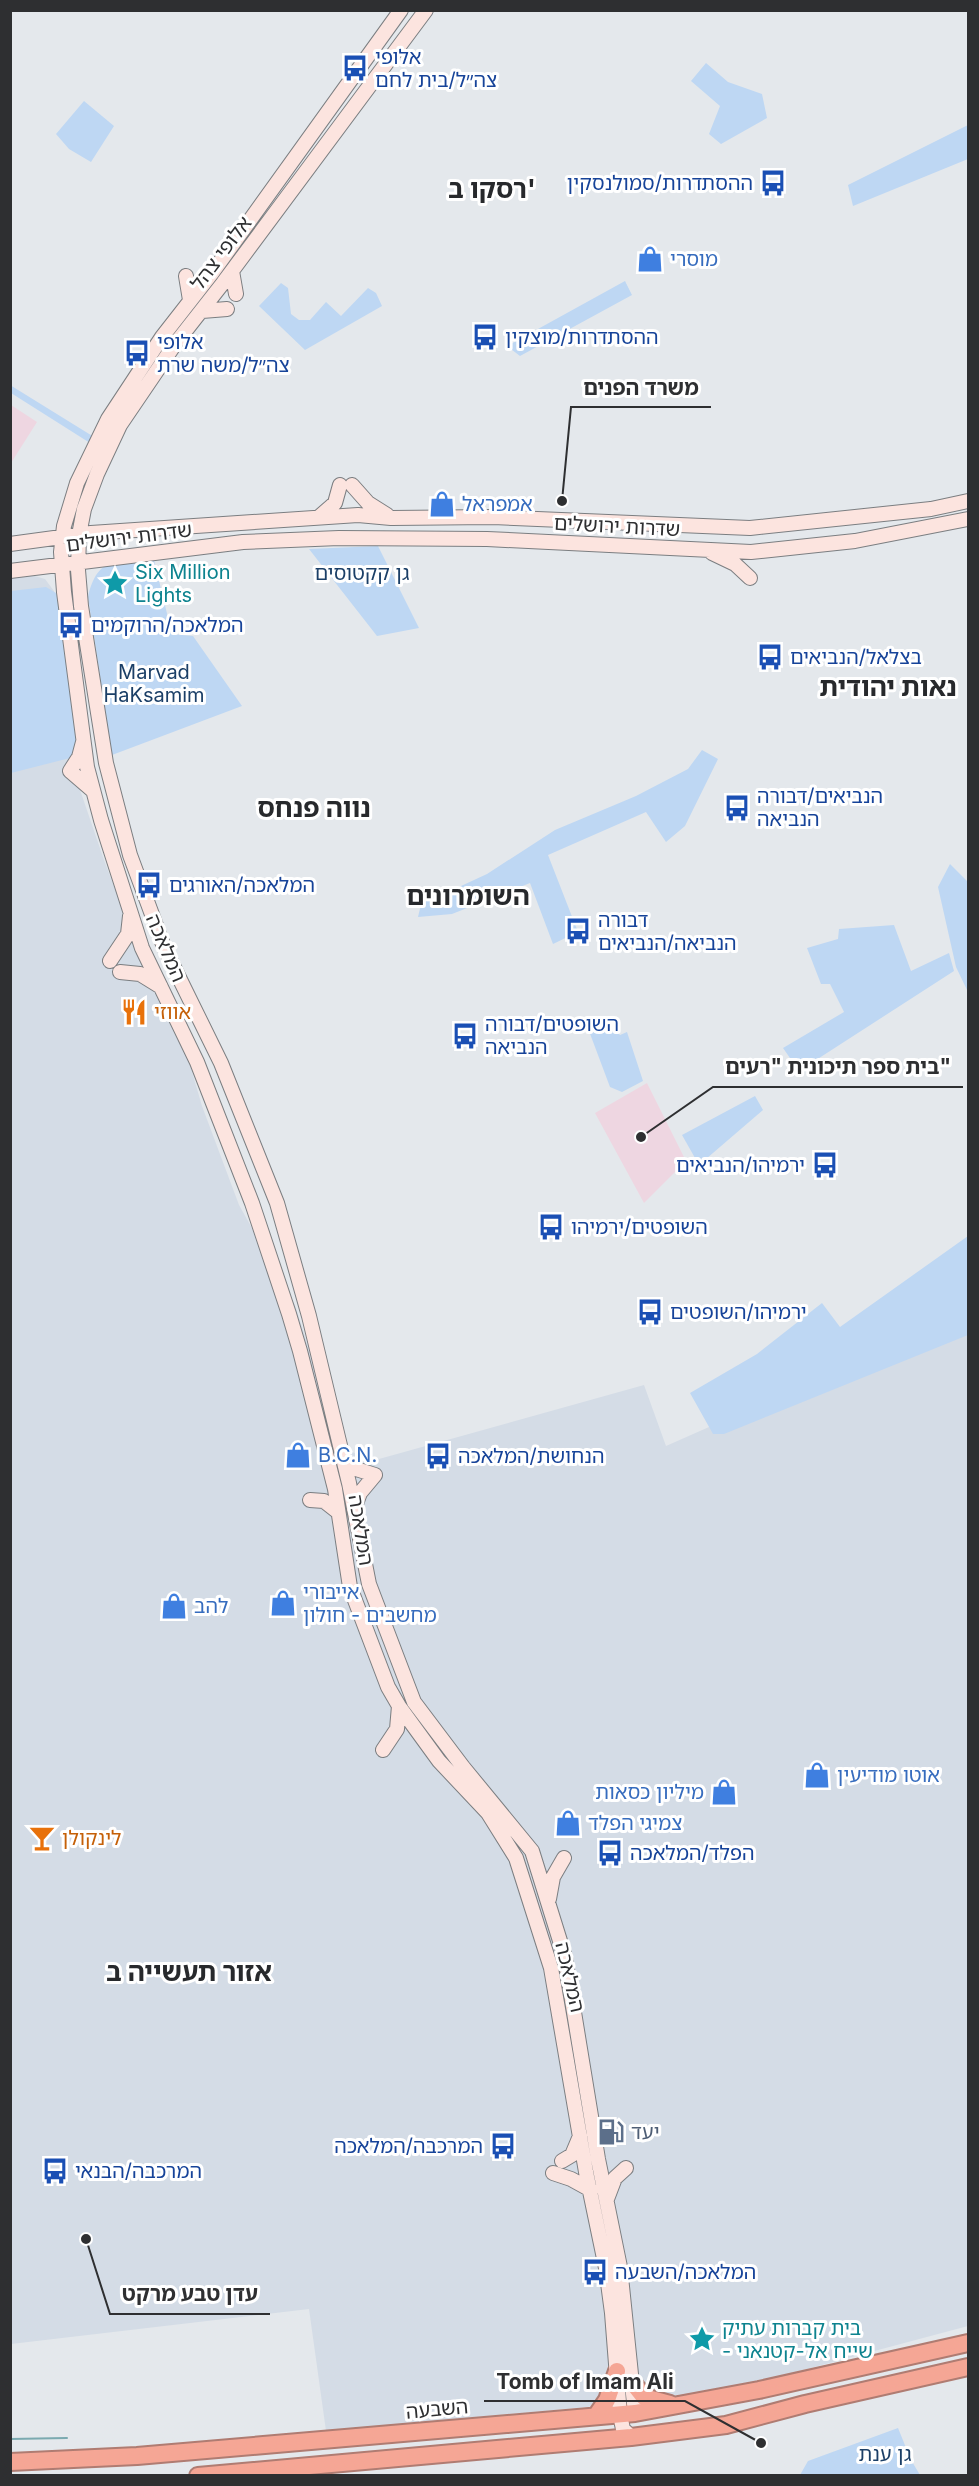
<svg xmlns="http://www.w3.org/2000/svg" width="979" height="2486" font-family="Inter,'Noto Sans Hebrew',sans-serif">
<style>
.built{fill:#d4dce6}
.education{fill:#eed6e1}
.green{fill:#bed7f3}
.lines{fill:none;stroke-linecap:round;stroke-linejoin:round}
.stream{stroke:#7baab0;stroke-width:2}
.secondary-casing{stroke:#7b7e81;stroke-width:16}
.highway-casing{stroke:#af7c72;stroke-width:20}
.secondary{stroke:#fce4df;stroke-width:14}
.highway{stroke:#f5a695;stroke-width:16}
.labels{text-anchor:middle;stroke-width:6;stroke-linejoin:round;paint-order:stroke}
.transit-label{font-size:20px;fill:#164399;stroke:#fff;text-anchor:start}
.street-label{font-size:20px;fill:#2e2f31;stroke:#fff}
.shop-label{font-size:20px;fill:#366cbe;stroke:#fff;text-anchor:start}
.culture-label{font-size:20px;fill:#0d838f;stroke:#fff;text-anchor:start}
.park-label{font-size:20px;fill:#1b3f67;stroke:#fff}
.food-label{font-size:20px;fill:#c56008;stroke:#fff;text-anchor:start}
.service-label{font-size:20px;fill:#4e5e75;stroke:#fff;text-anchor:start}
.district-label{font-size:26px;font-weight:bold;fill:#27292c;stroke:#fff}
.leader{fill:none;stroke:#2e2f31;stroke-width:2}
.callout-dot{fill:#2e2f31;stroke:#fff;stroke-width:2}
.callout-label{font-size:21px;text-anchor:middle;font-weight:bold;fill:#2e2f31;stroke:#fff;stroke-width:6;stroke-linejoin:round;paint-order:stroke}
</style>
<rect width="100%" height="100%" fill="#e4e8ec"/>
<path class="built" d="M28 574 45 579 54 591 77 781 104 860 140 955 183 1041 202 1106 239 1205 295 1305 312 1358 329 1430 347 1449 358 1455 379 1459 644 1385 666 1446 968 1313V2326L706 2396 326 2431 309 2309 11 2344 10 576Z"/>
<path class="education" d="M11 405 37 422 11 463Z
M647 1083 686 1161 644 1203 595 1113Z"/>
<path class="green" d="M706 63 728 82 762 94 767 118 721 144 709 134 720 106 691 81Z
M84 101 114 126 91 162 69 149 56 134Z
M968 125V159L853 206 848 185Z
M625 281 632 295 520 356 507 346Z
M281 283 288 288 291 314 299 320H310L326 302 341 316 368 288 376 293 382 306 305 350 259 306Z
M10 385 94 437 90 443 11 393Z
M378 546 419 628 377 636 309 549Z
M154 560 172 634 193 636 242 706 112 755 88 597C98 554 117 563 154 560Z
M46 587 56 593 59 601 80 738 70 758 11 773V591Z
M702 750 718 759 685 826 666 842 646 812 548 855 578 932 553 944 530 883 452 914 418 917 423 896 448 892 487 874 555 830 636 796 688 769Z
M950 864 968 882V992L956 967 938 887Z
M894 925 911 971 949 953 954 971 799 1071 783 1048 844 1012 830 984H821L807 948 838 939 839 929Z
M600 1017 620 1035 627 1032 643 1081 622 1092 610 1087 586 1023Z
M755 1096 763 1110 699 1165 682 1135Z
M968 1236V1335L724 1434H713L690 1393 757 1354 822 1303 840 1327Z
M898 2428 911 2460 920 2475H800L808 2461Z"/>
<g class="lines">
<path class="stream" d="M10 2439 67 2438"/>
<g class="secondary-casing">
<path id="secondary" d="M401 10 212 273 162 337 108 419 77 483 64 526 61 552 64 592 87 767 101 820 142 948 197 1062 252 1203 289 1314 300 1351 335 1489 350 1587 388 1687 399 1706 439 1761 488 1813 516 1858 551 1968 586 2172 606 2268 612 2313 620 2415 623 2429 631 2437
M426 10 223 283 175 344 120 425 97 474 84 509 79 535 78 570 81 606 106 763 130 855 164 947 221 1063 277 1203 309 1316 349 1483 369 1584 414 1702 463 1767 532 1851 565 1957 598 2159 620 2267 635 2413
M232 271 236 294
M186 276 190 300
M202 311 227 309
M352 485 368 503 387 515
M319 517 335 503 340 485
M10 544 91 533 358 515 391 518 493 517 750 528 931 509 968 501
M712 553 735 564 750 578
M10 571 243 542 339 538 487 539 751 552 855 541 968 519
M83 742 79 757 70 771 92 790
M110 961 128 934 130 916
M120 972 140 974 161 987
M342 1458 353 1468 375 1475
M310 1500 324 1501 338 1512
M354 1509 360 1493 375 1475
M383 1750 397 1729 399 1706
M549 1899 553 1877 564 1858
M562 2161 572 2155 580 2136
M553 2173 571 2179 591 2190
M607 2199 615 2178 626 2168"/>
</g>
<g class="highway-casing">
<path id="highway" d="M633 2383 644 2397 670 2404
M596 2416 607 2400 617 2371
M10 2462 137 2456 635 2413 759 2390 968 2343
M198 2476 631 2437 726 2425 805 2404 968 2367"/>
</g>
<use href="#secondary" class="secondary"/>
<use href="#highway" class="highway"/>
</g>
<defs>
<g id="bus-bare" transform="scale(2.07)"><path d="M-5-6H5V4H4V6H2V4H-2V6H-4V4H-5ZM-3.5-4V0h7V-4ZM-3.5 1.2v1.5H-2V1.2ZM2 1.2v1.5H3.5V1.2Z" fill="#1a4fb4" stroke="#fff" stroke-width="2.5" paint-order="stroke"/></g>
<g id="shop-bare" transform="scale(2.07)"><path d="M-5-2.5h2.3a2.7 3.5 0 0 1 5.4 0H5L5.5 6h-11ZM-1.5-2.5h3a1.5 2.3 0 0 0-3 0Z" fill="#3f7fe0" stroke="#fff" stroke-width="2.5" paint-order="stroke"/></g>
<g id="sight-bare" transform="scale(2.07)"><path d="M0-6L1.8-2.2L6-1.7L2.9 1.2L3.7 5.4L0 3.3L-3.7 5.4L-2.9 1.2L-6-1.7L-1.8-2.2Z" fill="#0f9aa8" stroke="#fff" stroke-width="2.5" paint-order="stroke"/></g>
<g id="restaurant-bare" transform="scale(2.07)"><path d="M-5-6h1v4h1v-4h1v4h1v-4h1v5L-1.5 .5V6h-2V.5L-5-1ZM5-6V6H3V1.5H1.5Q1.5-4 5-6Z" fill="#e8710a" stroke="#fff" stroke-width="2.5" paint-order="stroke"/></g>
<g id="bar-bare" transform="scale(2.07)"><path d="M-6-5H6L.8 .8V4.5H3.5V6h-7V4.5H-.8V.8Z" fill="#e8710a" stroke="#fff" stroke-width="2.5" paint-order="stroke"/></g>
<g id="fuel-bare" transform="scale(2.07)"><path d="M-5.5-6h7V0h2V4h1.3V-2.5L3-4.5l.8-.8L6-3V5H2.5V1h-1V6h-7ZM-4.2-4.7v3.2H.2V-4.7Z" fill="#5c6f8a" stroke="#fff" stroke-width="2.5" paint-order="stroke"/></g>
</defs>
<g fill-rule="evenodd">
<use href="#bus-bare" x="355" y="68"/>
<use href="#bus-bare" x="773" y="183"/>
<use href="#shop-bare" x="650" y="259"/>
<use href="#bus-bare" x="485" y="337"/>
<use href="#bus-bare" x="137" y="353"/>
<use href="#shop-bare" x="442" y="504"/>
<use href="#sight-bare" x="115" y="583"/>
<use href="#bus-bare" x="71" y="625"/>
<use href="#bus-bare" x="770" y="657"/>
<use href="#bus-bare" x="737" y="808"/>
<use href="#bus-bare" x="149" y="885"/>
<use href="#bus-bare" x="578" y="931"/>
<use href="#restaurant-bare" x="134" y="1012"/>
<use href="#bus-bare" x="465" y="1036"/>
<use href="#bus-bare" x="825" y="1165"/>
<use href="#bus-bare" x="551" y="1227"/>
<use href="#bus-bare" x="650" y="1312"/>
<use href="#shop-bare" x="298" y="1455"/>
<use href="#bus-bare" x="438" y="1456"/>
<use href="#shop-bare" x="283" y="1603"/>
<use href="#shop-bare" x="174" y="1606"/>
<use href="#shop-bare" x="817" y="1775"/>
<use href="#shop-bare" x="724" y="1792"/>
<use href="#shop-bare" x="568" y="1823"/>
<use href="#bar-bare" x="42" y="1838"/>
<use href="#bus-bare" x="610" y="1853"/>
<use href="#fuel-bare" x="611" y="2132"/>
<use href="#bus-bare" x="503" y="2146"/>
<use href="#bus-bare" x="55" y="2171"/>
<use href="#bus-bare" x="595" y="2272"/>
<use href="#sight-bare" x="702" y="2339"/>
</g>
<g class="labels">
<g class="transit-label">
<text x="375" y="64">אלופי<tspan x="375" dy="23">צה״ל/בית לחם</tspan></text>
<text x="753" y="190" text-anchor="end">ההסתדרות/סמולנסקין</text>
<text x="505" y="344">ההסתדרות/מוצקין</text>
<text x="157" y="349">אלופי<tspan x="157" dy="23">צה״ל/משה שרת</tspan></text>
<text x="91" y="632">המלאכה/הרוקמים</text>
<text x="790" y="664">בצלאל/הנביאים</text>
<text x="757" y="803">הנביאים/דבורה<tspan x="757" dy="23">הנביאה</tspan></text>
<text x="169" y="892">המלאכה/האורגים</text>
<text x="598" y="927">דבורה<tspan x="598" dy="23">הנביאה/הנביאים</tspan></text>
<text x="485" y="1031">השופטים/דבורה<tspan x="485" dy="23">הנביאה</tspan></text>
<text x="805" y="1172" text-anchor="end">ירמיהו/הנביאים</text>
<text x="571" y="1234">השופטים/ירמיהו</text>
<text x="670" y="1319">ירמיהו/השופטים</text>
<text x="458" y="1463">הנחושת/המלאכה</text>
<text x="630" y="1860">הפלד/המלאכה</text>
<text x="483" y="2153" text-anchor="end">המרכבה/המלאכה</text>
<text x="75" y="2178">המרכבה/הבנאי</text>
<text x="615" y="2279">המלאכה/השבעה</text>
</g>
<g class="street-label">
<text transform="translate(221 253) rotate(-53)" y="7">אלופי צהל</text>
<text transform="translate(617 526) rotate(3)" y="7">שדרות ירושלים</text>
<text transform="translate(129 537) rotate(-7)" y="7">שדרות ירושלים</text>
<text transform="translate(166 948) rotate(67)" y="7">המלאכה</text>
<text transform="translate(361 1530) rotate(81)" y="7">המלאכה</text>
<text transform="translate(570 1977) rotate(77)" y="7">המלאכה</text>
<text transform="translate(437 2409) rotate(-5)" y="7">השבעה</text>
</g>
<g class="shop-label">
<text x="670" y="266">מוסרי</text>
<text x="462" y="511">אמפראל</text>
<text x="318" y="1462">B.C.N.</text>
<text x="303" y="1599">אייבורי<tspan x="303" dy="23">מחשבים - חולון</tspan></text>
<text x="194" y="1613">להב</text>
<text x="837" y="1782">אוטו מודיעין</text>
<text x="704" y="1799" text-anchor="end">מיליון כסאות</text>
<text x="588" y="1830">צמיגי הפלד</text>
</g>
<g class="culture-label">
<text x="135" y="579">Six Million<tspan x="135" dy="23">Lights</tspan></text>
<text x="722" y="2335">בית קברות עתיק<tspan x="722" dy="23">- שייח אל-קטנאני</tspan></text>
</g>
<g class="park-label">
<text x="362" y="580">גן קקטוסים</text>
<text x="154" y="679">Marvad<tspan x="154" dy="23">HaKsamim</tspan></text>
<text x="885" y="2461">גן ענת</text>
</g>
<g class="food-label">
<text x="154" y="1019">אווזי</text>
<text x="62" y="1845">לינקולן</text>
</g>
<g class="service-label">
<text x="631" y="2139">יעד</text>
</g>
<g class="district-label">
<text x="492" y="198">רסקו ב'</text>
<text x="888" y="696">נאות יהודית</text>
<text x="314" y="817">נווה פנחס</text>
<text x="468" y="905">השומרונים</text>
<text x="189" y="1981">אזור תעשייה ב</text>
</g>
</g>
<path class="leader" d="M562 501L571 407H711M641 1137L713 1087H963M86 2239L110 2314H270M761 2443L685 2401H484"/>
<g class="callout-dot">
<circle cx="562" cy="501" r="6"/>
<circle cx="641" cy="1137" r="6"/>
<circle cx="86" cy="2239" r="6"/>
<circle cx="761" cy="2443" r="6"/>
</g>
<g class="callout-label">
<text x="641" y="395">משרד הפנים</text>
<text x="838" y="1074">בית ספר תיכונית "רעים"</text>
<text x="190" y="2301">עדן טבע מרקט</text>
<text x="585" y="2389">Tomb of Imam Ali</text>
</g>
<rect width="979" height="2486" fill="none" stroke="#2e2f31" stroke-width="24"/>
</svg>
